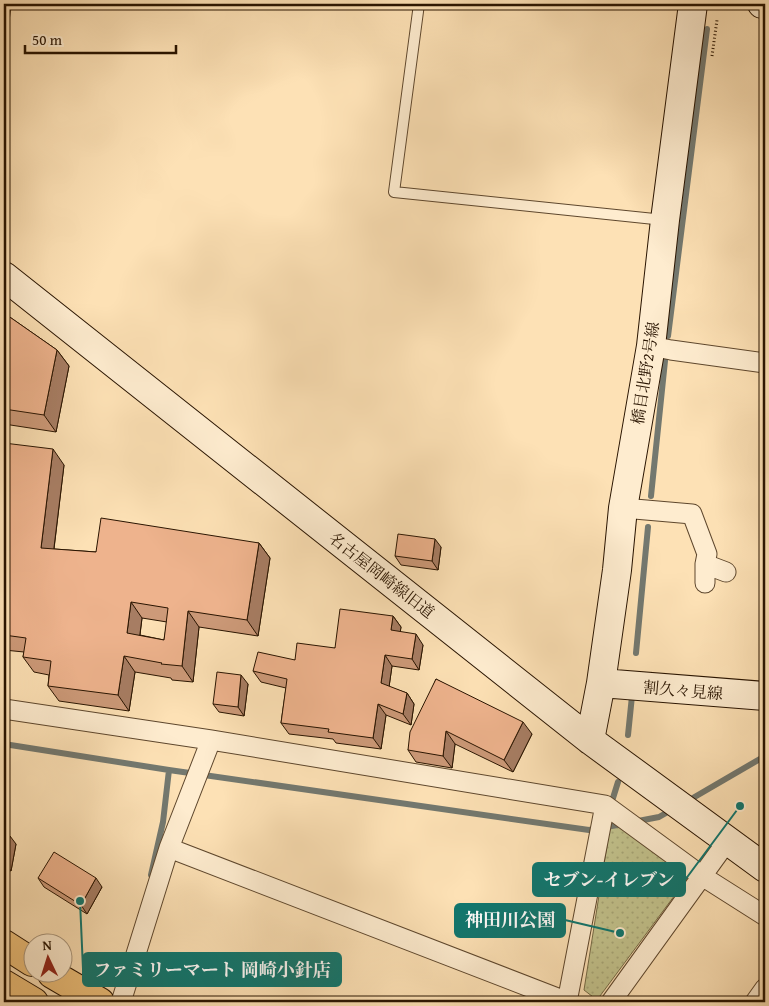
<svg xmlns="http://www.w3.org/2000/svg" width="769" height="1006" font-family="'Gentium Book Plus','Noto Serif JP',serif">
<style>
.grass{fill:url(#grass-dots);stroke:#766b46}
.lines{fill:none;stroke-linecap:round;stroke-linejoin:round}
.stream{stroke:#73786f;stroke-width:6}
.lane-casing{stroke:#5e472d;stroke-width:12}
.street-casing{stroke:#5e472d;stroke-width:21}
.secondary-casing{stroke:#291400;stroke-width:30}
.primary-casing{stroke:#291400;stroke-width:30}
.path{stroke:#291400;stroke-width:3;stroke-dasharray:1 2.5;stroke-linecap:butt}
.lane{stroke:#feeccf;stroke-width:10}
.street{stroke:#feeccf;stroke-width:19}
.secondary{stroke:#feeccf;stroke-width:28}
.primary{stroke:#eec07a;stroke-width:28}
.wall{fill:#cd9a79;stroke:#291400;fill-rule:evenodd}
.shaded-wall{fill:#a77d63;stroke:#291400}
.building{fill:#eeb38d;stroke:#291400;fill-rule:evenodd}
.labels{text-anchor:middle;stroke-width:4;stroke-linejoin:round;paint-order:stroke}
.street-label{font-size:16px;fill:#291400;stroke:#feeccf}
.leader{fill:none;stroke:#0f766e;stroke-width:2}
.callout-dot{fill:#0f766e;stroke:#feeccf;stroke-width:2}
.callout{fill:#0f766e;stroke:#0f766e;stroke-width:2}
.callout-label{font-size:18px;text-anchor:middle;font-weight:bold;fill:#fff}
</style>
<defs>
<pattern id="grass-dots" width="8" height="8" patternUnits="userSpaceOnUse" patternTransform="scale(1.25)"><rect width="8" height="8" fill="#c2c28c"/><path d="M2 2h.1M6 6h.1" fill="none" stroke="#a7a677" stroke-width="1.8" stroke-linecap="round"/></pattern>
</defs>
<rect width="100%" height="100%" fill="#fde1b5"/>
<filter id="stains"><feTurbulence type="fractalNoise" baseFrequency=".004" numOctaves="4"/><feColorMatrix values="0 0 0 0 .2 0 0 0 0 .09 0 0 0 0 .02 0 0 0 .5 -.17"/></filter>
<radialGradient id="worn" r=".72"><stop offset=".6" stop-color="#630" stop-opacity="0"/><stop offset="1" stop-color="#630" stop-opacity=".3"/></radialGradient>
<path class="grass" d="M611 820 689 876 597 1000 584 990Z"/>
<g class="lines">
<path class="stream" d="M668 336 707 29
M651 496 665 361
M636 653 648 527
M628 735 632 696
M4 744 169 770 589 830 623 824
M613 798 618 782
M686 802 765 756
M633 822 659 817 673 809
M151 875 163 822 169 770"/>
<g class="lane-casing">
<path id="lane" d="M419 4 394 192 664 220
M4 17 6 4"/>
</g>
<g class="street-casing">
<path id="street" d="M651 346 671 350 765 363
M623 508 692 514 707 554 705 564V583
M705 564 726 572
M4 709 211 740 605 805 702 876 765 916
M169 848 568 1002
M121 1002 169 848 211 740
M567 1002 605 805
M611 1002 728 840
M755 1002 765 988"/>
</g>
<g class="secondary-casing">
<path id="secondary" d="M762 4H765
M4 276 590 740 765 868
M601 683 765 696
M590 740 601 683 617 570 623 508 651 346 665 220 693 4"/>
</g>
<g class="primary-casing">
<path id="primary" d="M4 944 32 962
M52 974 100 1002
M4 984 34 1002"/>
</g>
<path class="path" d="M712 56 717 20"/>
<use href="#lane" class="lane"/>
<use href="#street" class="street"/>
<use href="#secondary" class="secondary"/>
<use href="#primary" class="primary"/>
</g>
<path class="wall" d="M4 313 57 350 69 366 56 432 4 424Z
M4 443 64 465 54 549 96 552 259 543 270 558 258 636 199 627 193 682 172 680 171 678 135 672 129 711 59 701 48 686 49 675 34 672 23 657 24 652 4 650ZM142 618 167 622 164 640 140 635Z
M441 547 438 570 401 565 395 556Z
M393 616 401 627 400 632 423 645 419 670 392 666 389 687 407 693 414 704 411 725 386 715 381 749 336 743 333 739 289 734 281 723 286 688 261 682 253 671 295 660 335 648Z
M436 679 532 734 513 772 455 744 452 768 416 762 408 750Z
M248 684 244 716 219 712 213 704Z
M4 834 16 844 11 871 4 869Z
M38 878 102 887 87 914 44 887Z"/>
<path class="shaded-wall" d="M57 350 69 366 56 432 44 415Z
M53 449 64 465 52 564 41 548Z
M435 539 441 547 438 570 432 561Z
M259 543 270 558 258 636 247 620Z
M131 602 142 618 138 649 127 633Z
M188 611 199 627 193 682 182 666Z
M393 616 401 627 399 641 391 630Z
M416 634 423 645 419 670 412 659Z
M385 655 392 666 388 694 381 683Z
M124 656 135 672 129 711 118 695Z
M241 675 248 684 244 716 238 707Z
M407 693 414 704 411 725 403 714Z
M378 704 386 715 381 749 373 738Z
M523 722 532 734 513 772 504 760Z
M446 731 455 744 452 768 443 756Z
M10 836 16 844 11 871 5 862Z
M96 878 102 887 87 914 81 905Z"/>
<path class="building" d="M4 313 57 350 44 415 4 409Z
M4 443 53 449 41 548 96 552 101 518 259 543 247 620 188 611 182 666 161 664 162 663 124 656 118 695 48 686 51 661 23 657 26 638 4 635ZM131 602 168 608 164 640 127 633Z
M398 534 435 539 432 561 395 556Z
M340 609 393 616 391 630 416 634 412 659 385 655 381 683 407 693 403 714 378 704 373 738 328 732 329 729 281 723 287 679 253 671 258 652 295 660 297 643 335 648Z
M217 672 241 675 238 707 213 704Z
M436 679 523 722 504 760 446 731 443 756 408 750 410 732Z
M4 834 10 836 5 862H4Z
M54 852 96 878 81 905 38 878Z"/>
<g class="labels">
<g class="street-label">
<text transform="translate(645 373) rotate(-81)" y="6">橋目北野2号線</text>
<text transform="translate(382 575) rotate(38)" y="6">名古屋岡崎線旧道</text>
<text transform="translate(683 690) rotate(5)" y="6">割久々見線</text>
</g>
</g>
<path class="leader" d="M740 806L685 880M620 933L565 920M80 901L83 969"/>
<g class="callout-dot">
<circle cx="740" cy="806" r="5"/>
<circle cx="620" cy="933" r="5"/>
<circle cx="80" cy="901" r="5"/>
</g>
<g class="callout">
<rect x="533" y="863" width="152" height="33" rx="5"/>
<rect x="455" y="904" width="110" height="33" rx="5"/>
<rect x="83" y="953" width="258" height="33" rx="5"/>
</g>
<g class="callout-label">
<text x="609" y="886">セブン-イレブン</text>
<text x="510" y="926">神田川公園</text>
<text x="212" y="976">ファミリーマート 岡崎小針店</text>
</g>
<rect width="769" height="1006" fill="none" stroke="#fde1b5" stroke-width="20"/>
<rect x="5" y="5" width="759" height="996" fill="none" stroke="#291400" stroke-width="2.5"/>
<rect x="10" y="10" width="749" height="986" fill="none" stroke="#291400"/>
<g transform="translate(48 958) rotate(356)"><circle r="24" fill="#feeccf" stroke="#a9967c"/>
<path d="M0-4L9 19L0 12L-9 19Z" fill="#8f2418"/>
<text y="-8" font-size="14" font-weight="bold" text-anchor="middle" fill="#291400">N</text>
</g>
<path d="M25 45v8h151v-8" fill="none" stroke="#291400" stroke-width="2.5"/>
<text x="32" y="45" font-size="15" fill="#291400" stroke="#feeccf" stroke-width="4" paint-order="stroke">50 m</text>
<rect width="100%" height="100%" filter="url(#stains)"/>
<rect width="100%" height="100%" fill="url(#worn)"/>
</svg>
